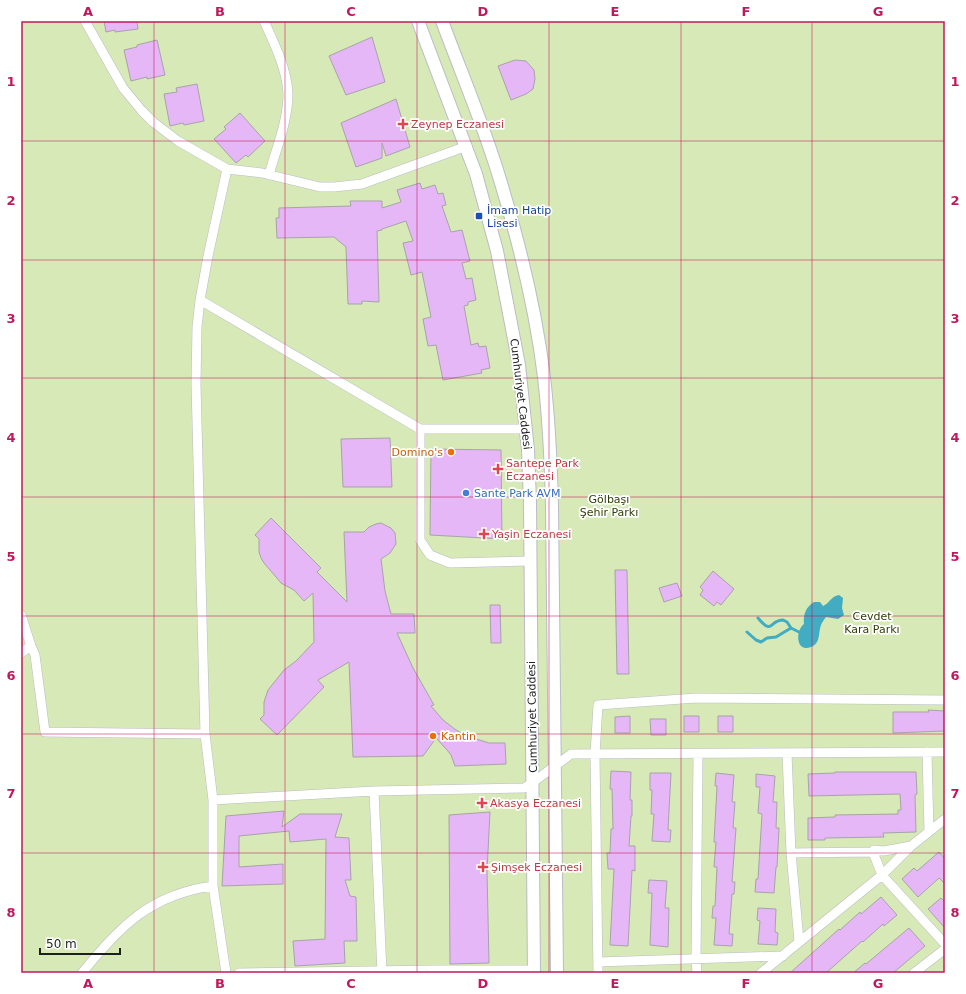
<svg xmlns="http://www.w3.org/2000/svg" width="966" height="994" font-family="'DejaVu Sans',sans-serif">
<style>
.green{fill:#d6e9b6}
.water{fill:#41acc2}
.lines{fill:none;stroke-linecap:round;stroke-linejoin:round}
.stream{stroke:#41acc2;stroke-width:3}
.building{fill:#e6b7f7;stroke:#a7a3a9}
.street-casing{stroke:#babdc3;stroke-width:10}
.secondary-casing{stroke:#babdc3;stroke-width:14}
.street{stroke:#fff;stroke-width:9}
.secondary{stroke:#fff;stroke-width:12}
.grid{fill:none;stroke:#c2185b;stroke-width:1;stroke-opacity:0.55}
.health-dot{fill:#e0444e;stroke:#fff;stroke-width:1.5}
.transit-dot{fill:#1a4fb4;stroke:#fff;stroke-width:1.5}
.food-dot{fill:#e8710a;stroke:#fff;stroke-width:1.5}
.shop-dot{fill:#3f7fe0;stroke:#fff;stroke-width:1.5}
.labels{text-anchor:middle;stroke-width:3.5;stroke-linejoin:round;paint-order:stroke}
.health-label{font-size:11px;fill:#be3a42;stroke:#fff;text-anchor:start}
.transit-label{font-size:11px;fill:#164399;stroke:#fff;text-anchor:start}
.street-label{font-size:11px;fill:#1d1f21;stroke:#fff}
.food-label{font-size:11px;fill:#c56008;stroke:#fff;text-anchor:end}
.shop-label{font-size:11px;fill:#366cbe;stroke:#fff;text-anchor:start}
.park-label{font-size:11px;fill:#303f08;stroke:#fff}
.neatline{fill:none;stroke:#c2185b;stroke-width:1.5}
.grid-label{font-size:13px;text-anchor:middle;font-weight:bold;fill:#c2185b}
</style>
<rect width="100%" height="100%" fill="#eef2f8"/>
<path class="green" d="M21 21H945V973H21Z"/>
<path class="water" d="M839 595 843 598 842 608 844 615 838 619 826 617C824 620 822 622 821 625 818 633 821 643 811 647 796 653 795 631 804 624 803 614 806 607 814 602H820L823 606C830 603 831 596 839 595Z"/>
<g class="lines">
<path class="stream" d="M758 618C773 636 769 620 783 620L787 622 791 628 799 632
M747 632 756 640 761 642 767 638 776 637 791 628"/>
</g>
<path class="building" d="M104 21H137L138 29 115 32V30L106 32Z
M372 37 385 82 346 95 329 56Z
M157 40 165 75 147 79V77L131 81 124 50 137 47V45Z
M515 60 526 61 534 70 535 79 533 89 526 94 511 100 498 66Z
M197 84 204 121 184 125 183 123 170 126 164 94 177 92 176 88Z
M396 99 410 147 386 156 382 143V158L356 167 341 123Z
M240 113 265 141 248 157 246 155 236 163 214 139 226 129 224 127Z
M420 183 422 189 435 185 438 194 443 193 446 205 442 206 451 232 462 230 470 261 462 263 466 279 472 278 476 300 468 302V305L464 306 471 345 478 343 479 347 486 346 490 368 481 370 482 373 443 380 436 345 428 346 423 319 431 317 422 272 411 275 403 243 413 241 406 221 382 229V230L377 231 379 302 362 301V304H348L346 247 334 237 277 238 276 218H279V208L351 206 350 201H382V208L401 202 397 190Z
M390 438 392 487H343L341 439Z
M431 449 501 450 502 539 430 535Z
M271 518 321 568 317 572 347 602 344 532H364L369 527 376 524 381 523 391 528 395 533 396 544 390 553 381 559 385 591 391 614H414L415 633H397L413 668 434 705 431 706 443 720 456 730 467 736 489 743H505L506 764 455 766 451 755 447 750 436 738 423 756 353 757 349 662 318 680 324 687 277 735 260 719 264 715V702L268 690 284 670 296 661 314 642 313 593 304 601 294 590 281 583 276 577 264 563 261 558 259 552V539L255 535Z
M615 570H627L629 674H617Z
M713 571 734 589 721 605 717 602 714 606 700 595 703 590 700 587Z
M677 583 682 596 664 602 659 588Z
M490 605H500L501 643H491Z
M928 710 945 711V731L893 733V712H929Z
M630 716V733H615V717Z
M684 716H699V732H684Z
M718 716H733V732H718Z
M650 719H666V735H651Z
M611 771 631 772 630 800H632V816H631L629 846H635V871L632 870 628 946 610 945 614 869H608L607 853H610L611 829H613L612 789H610Z
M835 772H916L917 794 915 795 916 832 883 833 884 837 825 838V840H808V818L835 817V815L898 814V810H901L900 794 809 796 808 774 835 773Z
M650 773H671L668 830H671L670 842 652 841 654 814H651L652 790H650Z
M716 773 734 775 732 802H735L733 828H736L732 882H735L734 894H732L729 934H733L732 946 714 945 716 918H712L713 906H715L717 867H714L716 842H714L717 786H715Z
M756 774 775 776 773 802H777L776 828H779L777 867H776L774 893 755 892 756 879H758L762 814 758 813 760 787H756Z
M284 811 282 827 300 814H342L335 837 349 838 351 880H345L350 896 356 897 357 941H344L345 963 295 966 293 941 325 939 326 839 290 842 289 831 239 836V867L283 864V884L222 886 226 816Z
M490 812 487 871 489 963 450 964 449 815Z
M939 852 945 859V884L939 878 918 897 902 879 914 868 917 871Z
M649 880 667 881 665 908H669L668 947 650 945 652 893H648Z
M881 897 897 915 884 926 883 924 863 942 862 941 826 973H790L839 929 840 930 860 912 861 914Z
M941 898 945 902V928L928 909Z
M758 908 776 909 775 932 778 933 777 945 758 944 760 921 757 920Z
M909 928 925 946 893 973H853L865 963 866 964Z"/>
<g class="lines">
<g class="street-casing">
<path id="street" d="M85 21 123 88 142 111 153 122 178 141 227 169 262 173 320 187H334L362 184 467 146
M264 21C274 43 287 69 288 94 288 121 276 149 269 175
M200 300 420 429
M526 429H420V540L430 555 450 563 530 561
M21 615 31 646 21 653
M31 646 35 655 45 732 205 734
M927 752 929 832
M787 753 791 853 799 941
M374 791 382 973
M213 800 205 734 196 384 197 327 200 300 208 256 227 169
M873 852 882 875 945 944
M791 853 873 852 874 850 884 851 911 846
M598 962 783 956
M82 973C119 927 151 894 213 886
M226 973 213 886V800L374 791 524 788 532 783 571 754 945 752
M239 973 435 970H534
M598 973 595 754 598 705 696 698 945 700
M697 973 696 960 698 754
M761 973 882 875 911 846 945 819
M914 973 945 949"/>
</g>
<g class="secondary-casing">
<path id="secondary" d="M418 21 476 174 497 251 519 365 528 450 530 502 534 973
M442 21C462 75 485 128 501 183 520 246 536 311 544 377 549 420 551 463 552 507L557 973"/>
</g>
<use href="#street" class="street"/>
<use href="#secondary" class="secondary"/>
</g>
<path class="grid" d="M154 21V973M285 21V973M417 21V973M549 21V973M681 21V973M812 21V973M21 141H945M21 260H945M21 378H945M21 497H945M21 616H945M21 734H945M21 853H945"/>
<g class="health-dot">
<path d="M401 118h4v4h4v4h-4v4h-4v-4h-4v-4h4z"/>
<path d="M496 463h4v4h4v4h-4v4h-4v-4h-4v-4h4z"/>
<path d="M482 528h4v4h4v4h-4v4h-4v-4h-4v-4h4z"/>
<path d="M480 797h4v4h4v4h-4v4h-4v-4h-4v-4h4z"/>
<path d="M481 861h4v4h4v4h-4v4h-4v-4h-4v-4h4z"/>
</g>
<rect class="transit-dot" x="475" y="212" width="8" height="8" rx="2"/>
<g class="food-dot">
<circle cx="451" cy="452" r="4"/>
<circle cx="433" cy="736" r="4"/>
</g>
<circle class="shop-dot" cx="466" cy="493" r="4"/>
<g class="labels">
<g class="health-label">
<text x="411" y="128">Zeynep Eczanesi</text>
<text x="506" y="467">Santepe Park<tspan x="506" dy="13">Eczanesi</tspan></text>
<text x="492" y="538">Yaşin Eczanesi</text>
<text x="490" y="807">Akasya Eczanesi</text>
<text x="491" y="871">Şimşek Eczanesi</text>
</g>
<g class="transit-label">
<text x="487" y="214">İmam Hatip<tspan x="487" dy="13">Lisesi</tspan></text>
</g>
<g class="street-label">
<text transform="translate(521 394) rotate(83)" y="4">Cumhuriyet Caddesi</text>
<text transform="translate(532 717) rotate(-91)" y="4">Cumhuriyet Caddesi</text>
</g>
<g class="food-label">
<text x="443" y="456">Domino's</text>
<text x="441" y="740" text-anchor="start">Kantin</text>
</g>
<g class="shop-label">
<text x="474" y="497">Sante Park AVM</text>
</g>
<g class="park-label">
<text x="609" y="503">Gölbaşı<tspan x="609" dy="13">Şehir Parkı</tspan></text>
<text x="872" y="620">Cevdet<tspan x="872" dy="13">Kara Parkı</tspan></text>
</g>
</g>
<rect width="966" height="994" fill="none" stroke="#ffffff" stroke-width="44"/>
<path d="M40 948v6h80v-6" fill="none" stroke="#1d1f21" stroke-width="2"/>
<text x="46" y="948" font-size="12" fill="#1d1f21" stroke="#ffffff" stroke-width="3" paint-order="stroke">50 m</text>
<rect x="22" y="22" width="922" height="950" class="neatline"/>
<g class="grid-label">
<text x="88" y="16">A</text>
<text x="220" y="16">B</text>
<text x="351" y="16">C</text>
<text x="483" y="16">D</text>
<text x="615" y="16">E</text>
<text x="746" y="16">F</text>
<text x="878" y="16">G</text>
<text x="11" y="86">1</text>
<text x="955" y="86">1</text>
<text x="11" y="205">2</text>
<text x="955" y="205">2</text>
<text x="11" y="323">3</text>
<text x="955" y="323">3</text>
<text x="11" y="442">4</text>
<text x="955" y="442">4</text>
<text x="11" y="561">5</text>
<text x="955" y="561">5</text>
<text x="11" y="680">6</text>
<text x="955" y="680">6</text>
<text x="11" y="798">7</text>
<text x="955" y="798">7</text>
<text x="11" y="917">8</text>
<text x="955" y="917">8</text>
<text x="88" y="988">A</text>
<text x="220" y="988">B</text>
<text x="351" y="988">C</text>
<text x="483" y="988">D</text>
<text x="615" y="988">E</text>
<text x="746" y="988">F</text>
<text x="878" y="988">G</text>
</g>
</svg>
